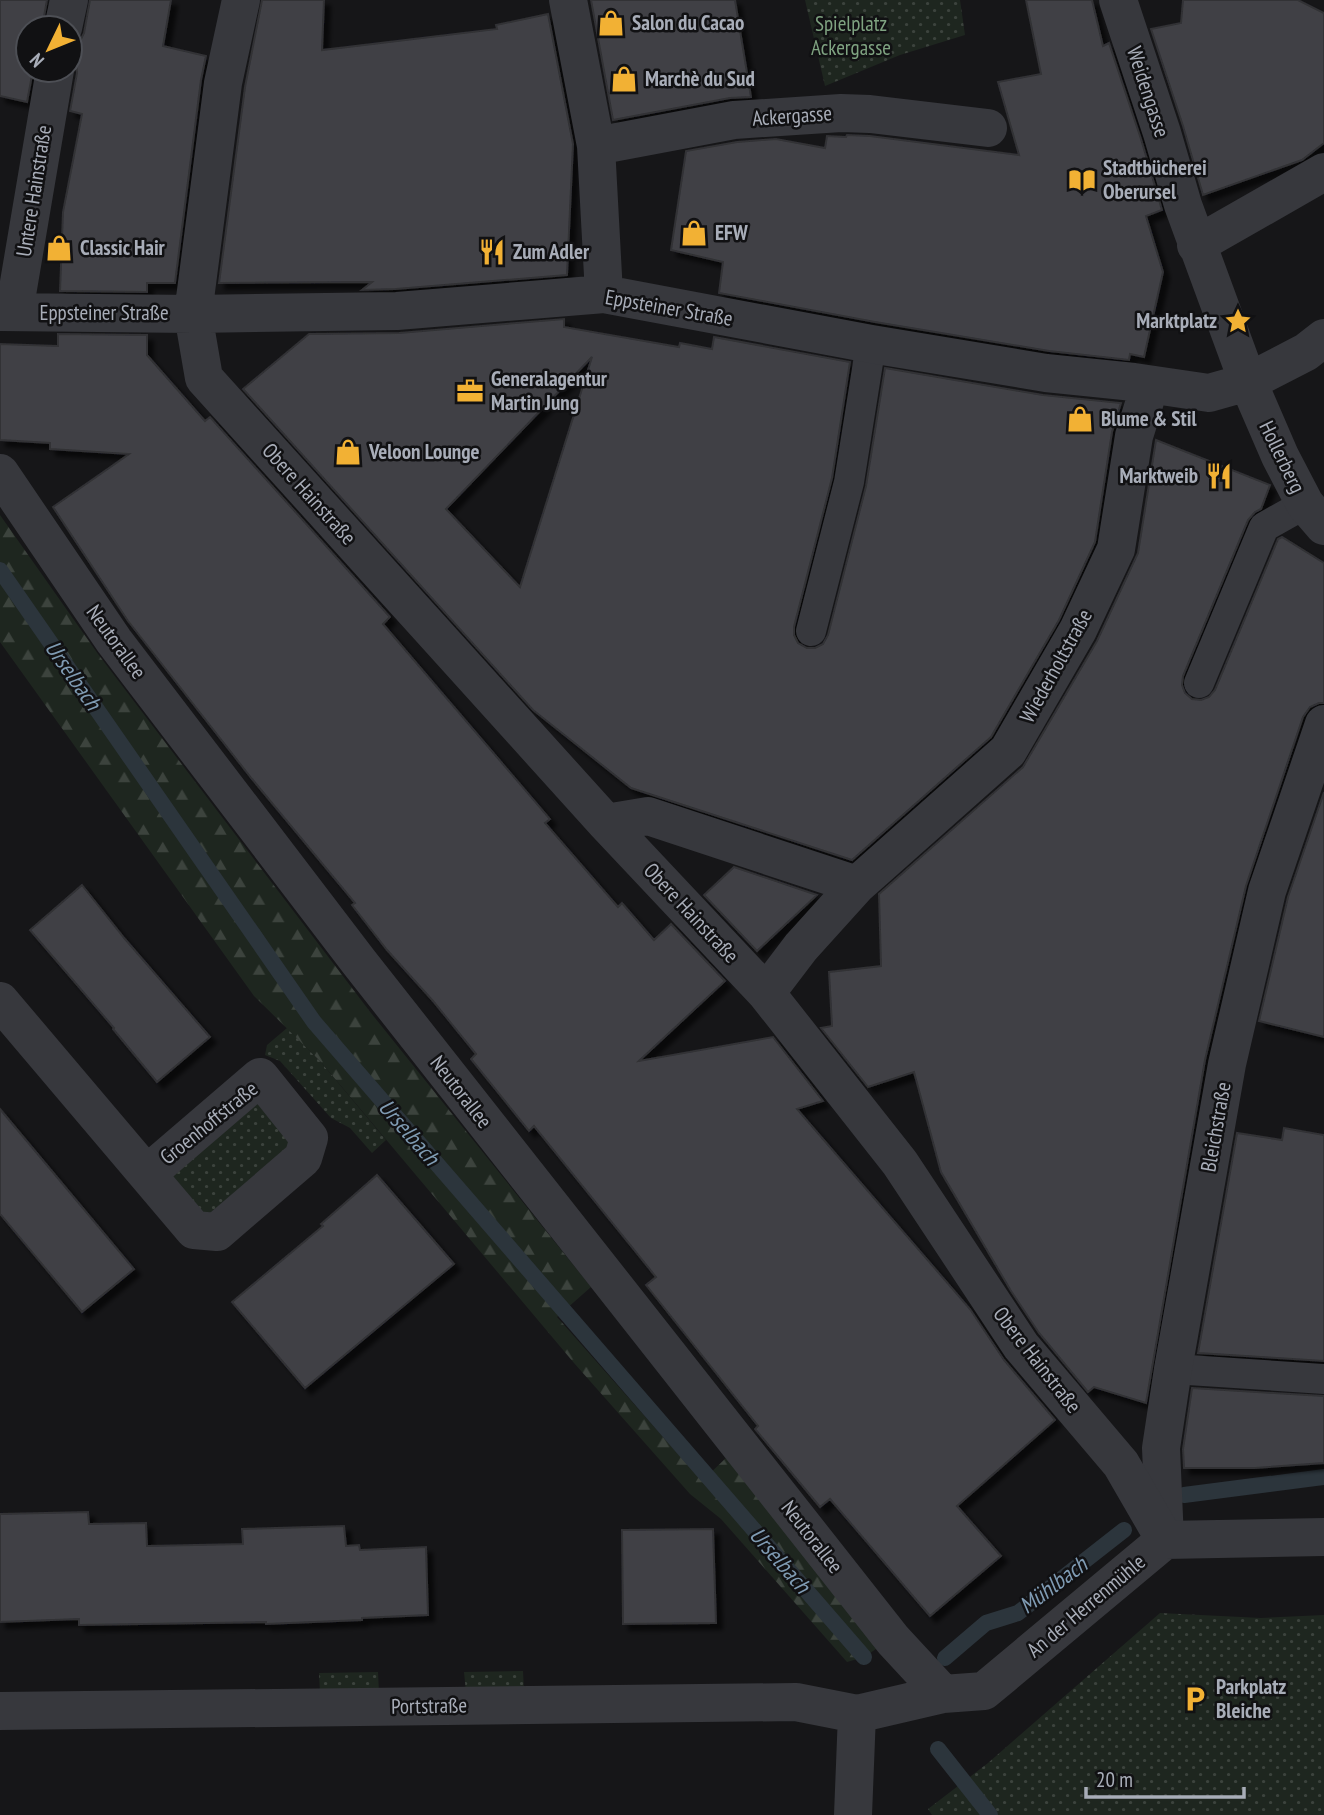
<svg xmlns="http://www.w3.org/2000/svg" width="1324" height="1815" font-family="'PT Sans Narrow',sans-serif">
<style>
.grass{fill:url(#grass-dots)}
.forest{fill:url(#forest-firs)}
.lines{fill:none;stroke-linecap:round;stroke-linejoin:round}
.stream{stroke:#2c353c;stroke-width:16}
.building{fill:#404145;stroke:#303034;stroke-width:2;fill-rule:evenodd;filter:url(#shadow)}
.service{stroke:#37383d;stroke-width:30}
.pedestrian{stroke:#37383d;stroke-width:38}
.minor{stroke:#37383d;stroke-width:38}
.labels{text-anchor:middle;stroke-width:5;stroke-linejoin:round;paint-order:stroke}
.poi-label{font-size:21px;font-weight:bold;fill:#a8adb8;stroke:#111113;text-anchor:start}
.park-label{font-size:21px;fill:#7fa381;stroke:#111113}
.street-label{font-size:21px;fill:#a8adb8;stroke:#111113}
.water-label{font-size:23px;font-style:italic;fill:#7f9bb3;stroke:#111113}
</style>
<defs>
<pattern id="grass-dots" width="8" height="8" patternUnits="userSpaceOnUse" patternTransform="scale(1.75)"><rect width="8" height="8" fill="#1e261f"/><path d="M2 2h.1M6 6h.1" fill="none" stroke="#3c433d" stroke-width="1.8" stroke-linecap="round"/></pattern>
<pattern id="forest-firs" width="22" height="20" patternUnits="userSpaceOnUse" patternTransform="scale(1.75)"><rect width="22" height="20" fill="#1e261f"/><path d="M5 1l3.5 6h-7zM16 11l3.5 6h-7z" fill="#3c433d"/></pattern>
<filter id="shadow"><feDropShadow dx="6" dy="6" stdDeviation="2" flood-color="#0009"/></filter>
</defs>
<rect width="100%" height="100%" fill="#161618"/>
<path class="grass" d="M805 0H960L965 35 900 55 825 86Z
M287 1028 320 1061 386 1140 372 1153 350 1128 331 1118 280 1061 265 1055 267 1045Z
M258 1097 292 1139 288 1149 214 1214 202 1216 169 1176Z
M1160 1613 1261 1618 1324 1615V1815H932L928 1809 988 1763Z
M523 1671 524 1692H466L464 1672Z
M378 1672 379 1693H320L319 1673Z"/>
<path class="forest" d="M0 515 98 654 371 1013 591 1287 557 1317 702 1481 727 1457 879 1647 864 1657 847 1662 721 1519 690 1494 574 1363 320 1061 254 996 0 642Z"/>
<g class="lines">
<path class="stream" d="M0 570 314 1022 864 1657
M1184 1495 1324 1477
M945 1658 986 1623 1018 1613 1124 1530
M938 1749 990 1815"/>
</g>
<path class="building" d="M0 0H47L42 28H28V70H33L27 102 0 96Z
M90 0H171L163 46 206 56 201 80 175 283H147V292L60 291 63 212 82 114 70 111 77 73 76 63 70 54V49L79 43 84 33Z
M262 0H324L322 50 497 29 496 25 548 14 573 144 567 275 396 289 362 290 372 282 219 283 245 87Z
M591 0H735L751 97 730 98 613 120Z
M1026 0H1092L1103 46 1109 43 1141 139 1162 210 1146 216 1163 272 1144 357 1130 354 1129 360 1049 351 875 322 719 293 723 262 671 250 686 151 737 142 776 139 825 148 827 136 846 137 847 135 870 136 1019 155 998 82 1041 74Z
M1183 0H1298L1324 13V143L1302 160 1203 195 1183 126 1151 29 1181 23Z
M564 319V327L679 347 680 343 712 349 714 337 850 362 832 478 794 627V635L798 643 807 648H815L823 644 828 635 866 486 885 368 1043 395 1121 403 1112 432 1095 542 1059 620 991 737 852 860 631 788 533 710 243 389 309 334 399 333ZM592 357 520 587 446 509Z
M58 334 147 335V355L205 421 210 417 390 617 383 624 550 819 545 823 618 907 622 903 654 940 671 924 725 981 639 1061 773 1037 823 1101 797 1109 970 1309 1004 1360 1055 1420 957 1506 1001 1556 930 1616 830 1499 820 1507 755 1429 758 1426 646 1285 656 1277 534 1126 529 1131 471 1059 476 1054 433 1001 387 950 352 905 355 903 252 779 128 621 53 507 129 454 50 449V443L0 440V344L58 346Z
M1156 440 1270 485 1261 509 1255 512 1248 520 1183 676 1182 685 1185 693 1192 699 1201 700 1209 697 1215 690 1278 539 1282 537 1324 563V703H1319L1310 707 1303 717 1246 886 1205 1060 1146 1403 1094 1387 1088 1392 1039 1333 1011 1291 941 1172 914 1072 868 1087 821 1028 832 1026 829 972 881 966 879 894 1023 767 1097 641 1138 553Z
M1324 792V1037L1259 1021 1288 897Z
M734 867 817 895 757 951 704 895Z
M82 885 125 939 210 1037 157 1082 113 1029 114 1028 30 930Z
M0 1109 134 1269 82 1312 0 1214Z
M1284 1128 1324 1135V1361L1198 1353 1237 1133 1282 1140Z
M377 1175 454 1264 305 1388 232 1302 323 1226 321 1224Z
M1192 1388 1324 1396V1463L1255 1468H1184L1183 1449Z
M88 1512 89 1524 146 1523 147 1546 243 1544 242 1529 344 1526 346 1546 359 1545 360 1550 426 1547 428 1615 362 1618V1620L266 1624V1622L79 1625V1619L0 1622V1514Z
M713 1529 716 1623 623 1624 622 1530Z"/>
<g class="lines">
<path class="service" d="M811 631 849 482 871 344
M1199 683 1264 527 1305 504
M1173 1369 1324 1379"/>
<path class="pedestrian" d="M1165 1540 1161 1448 1173 1369 1227 1064 1267 891 1324 724"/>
<path class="minor" d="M241 0 223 83 193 314 204 378 606 823 766 993 900 1163 1021 1346 1121 1464 1165 1540
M568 0 596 146 604 294
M1118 0 1162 133 1183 205 1248 382 1280 456 1305 504 1324 526
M63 28 69 0
M596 146 734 120 841 113 870 114 988 128
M1196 245 1324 172
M0 312 193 314 397 311 604 294 871 344 1046 373 1134 382 1209 393 1248 382 1306 352 1324 338
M14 312 55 70
M0 473 114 641 359 962 893 1640 943 1694
M606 823 648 816 857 885
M766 993 801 947 857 885 1008 751 1078 630 1116 549 1134 436 1150 385
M0 1001 194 1230 217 1232 303 1158 309 1138 260 1077 147 1174
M0 1711 796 1702 857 1714 943 1694 984 1691 1165 1540 1324 1537
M853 1815 857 1714"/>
</g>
<defs>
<g id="shop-bare" transform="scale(2.1)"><path d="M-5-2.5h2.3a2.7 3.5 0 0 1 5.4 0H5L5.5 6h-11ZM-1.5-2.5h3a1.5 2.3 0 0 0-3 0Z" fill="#f2b134" stroke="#111113" stroke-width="2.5" paint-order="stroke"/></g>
<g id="library-bare" transform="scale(2.1)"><path d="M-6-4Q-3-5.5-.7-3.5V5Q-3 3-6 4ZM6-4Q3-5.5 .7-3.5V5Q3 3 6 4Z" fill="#f2b134" stroke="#111113" stroke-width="2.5" paint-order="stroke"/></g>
<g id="restaurant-bare" transform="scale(2.1)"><path d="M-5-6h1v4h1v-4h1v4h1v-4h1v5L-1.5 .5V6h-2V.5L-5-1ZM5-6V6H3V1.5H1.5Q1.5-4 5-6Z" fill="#f2b134" stroke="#111113" stroke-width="2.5" paint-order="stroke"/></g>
<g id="sight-bare" transform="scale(2.1)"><path d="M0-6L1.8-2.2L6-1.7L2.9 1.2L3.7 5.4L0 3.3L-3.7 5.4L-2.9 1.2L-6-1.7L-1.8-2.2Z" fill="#f2b134" stroke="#111113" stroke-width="2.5" paint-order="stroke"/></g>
<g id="office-bare" transform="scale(2.1)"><path d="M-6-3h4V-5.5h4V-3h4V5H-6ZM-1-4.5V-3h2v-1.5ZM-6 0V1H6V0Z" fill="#f2b134" stroke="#111113" stroke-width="2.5" paint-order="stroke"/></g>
<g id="parking-bare" transform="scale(2.1)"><path d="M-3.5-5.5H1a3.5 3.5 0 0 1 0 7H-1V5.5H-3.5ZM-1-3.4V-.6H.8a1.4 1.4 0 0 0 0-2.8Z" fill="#f2b134" stroke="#111113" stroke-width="2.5" paint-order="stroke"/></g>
</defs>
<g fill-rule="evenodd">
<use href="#shop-bare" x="611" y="23"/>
<use href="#shop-bare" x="624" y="79"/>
<use href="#library-bare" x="1082" y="180"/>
<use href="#shop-bare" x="694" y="233"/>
<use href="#shop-bare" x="59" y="248"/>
<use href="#restaurant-bare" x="492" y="252"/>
<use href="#sight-bare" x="1238" y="321"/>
<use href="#office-bare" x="470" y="391"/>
<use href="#shop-bare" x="1080" y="419"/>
<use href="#shop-bare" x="348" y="452"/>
<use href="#restaurant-bare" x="1219" y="476"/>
<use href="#parking-bare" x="1195" y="1699"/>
</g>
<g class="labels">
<g class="poi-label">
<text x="632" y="30">Salon du Cacao</text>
<text x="645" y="86">Marchè du Sud</text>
<text x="1103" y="175">Stadtbücherei<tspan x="1103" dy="24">Oberursel</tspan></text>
<text x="715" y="240">EFW</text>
<text x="80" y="255">Classic Hair</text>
<text x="513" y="259">Zum Adler</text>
<text x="1217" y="328" text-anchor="end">Marktplatz</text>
<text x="491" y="386">Generalagentur<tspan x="491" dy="24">Martin Jung</tspan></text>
<text x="1101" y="426">Blume &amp; Stil</text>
<text x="369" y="459">Veloon Lounge</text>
<text x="1198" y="483" text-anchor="end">Marktweib</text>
<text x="1216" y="1694">Parkplatz<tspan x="1216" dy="24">Bleiche</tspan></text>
</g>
<g class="park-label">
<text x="851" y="31">Spielplatz<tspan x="851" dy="24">Ackergasse</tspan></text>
</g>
<g class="street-label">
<text transform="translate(1148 92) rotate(72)" y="7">Weidengasse</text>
<text transform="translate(792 116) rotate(-4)" y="7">Ackergasse</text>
<text transform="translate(34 191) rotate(-81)" y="7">Untere Hainstraße</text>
<text transform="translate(669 308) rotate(10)" y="7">Eppsteiner Straße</text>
<text x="104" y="320">Eppsteiner Straße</text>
<text transform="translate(1282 457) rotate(64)" y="7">Hollerberg</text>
<text transform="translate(309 494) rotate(48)" y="7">Obere Hainstraße</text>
<text transform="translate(116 642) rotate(54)" y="7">Neutorallee</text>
<text transform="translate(1056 666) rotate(-61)" y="7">Wiederholtstraße</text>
<text transform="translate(691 913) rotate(47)" y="7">Obere Hainstraße</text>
<text transform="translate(461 1092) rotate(52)" y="7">Neutorallee</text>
<text transform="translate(209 1123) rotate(-39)" y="7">Groenhoffstraße</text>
<text transform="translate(1216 1127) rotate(-80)" y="7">Bleichstraße</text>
<text transform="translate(1037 1360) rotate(52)" y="7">Obere Hainstraße</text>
<text transform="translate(812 1537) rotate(52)" y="7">Neutorallee</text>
<text transform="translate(1086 1606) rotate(-40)" y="7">An der Herrenmühle</text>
<text transform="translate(429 1706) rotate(-1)" y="7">Portstraße</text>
</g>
<g class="water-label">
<text transform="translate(73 675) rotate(55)" y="8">Urselbach</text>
<text transform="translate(409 1132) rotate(49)" y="8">Urselbach</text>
<text transform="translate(780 1560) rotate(49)" y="8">Urselbach</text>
<text transform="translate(1053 1585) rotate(-37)" y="8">Mühlbach</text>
</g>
</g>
<g transform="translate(49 49) rotate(227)"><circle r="33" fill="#111113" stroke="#4d4f55" stroke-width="2"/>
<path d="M0-5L12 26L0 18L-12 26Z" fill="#f2b134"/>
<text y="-10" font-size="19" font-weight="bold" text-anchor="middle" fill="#a8adb8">N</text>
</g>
<path d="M1086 1787v10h158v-10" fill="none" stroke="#a8adb8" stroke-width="3.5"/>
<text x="1096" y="1787" font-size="21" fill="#a8adb8" stroke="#111113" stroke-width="5" paint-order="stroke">20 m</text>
</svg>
